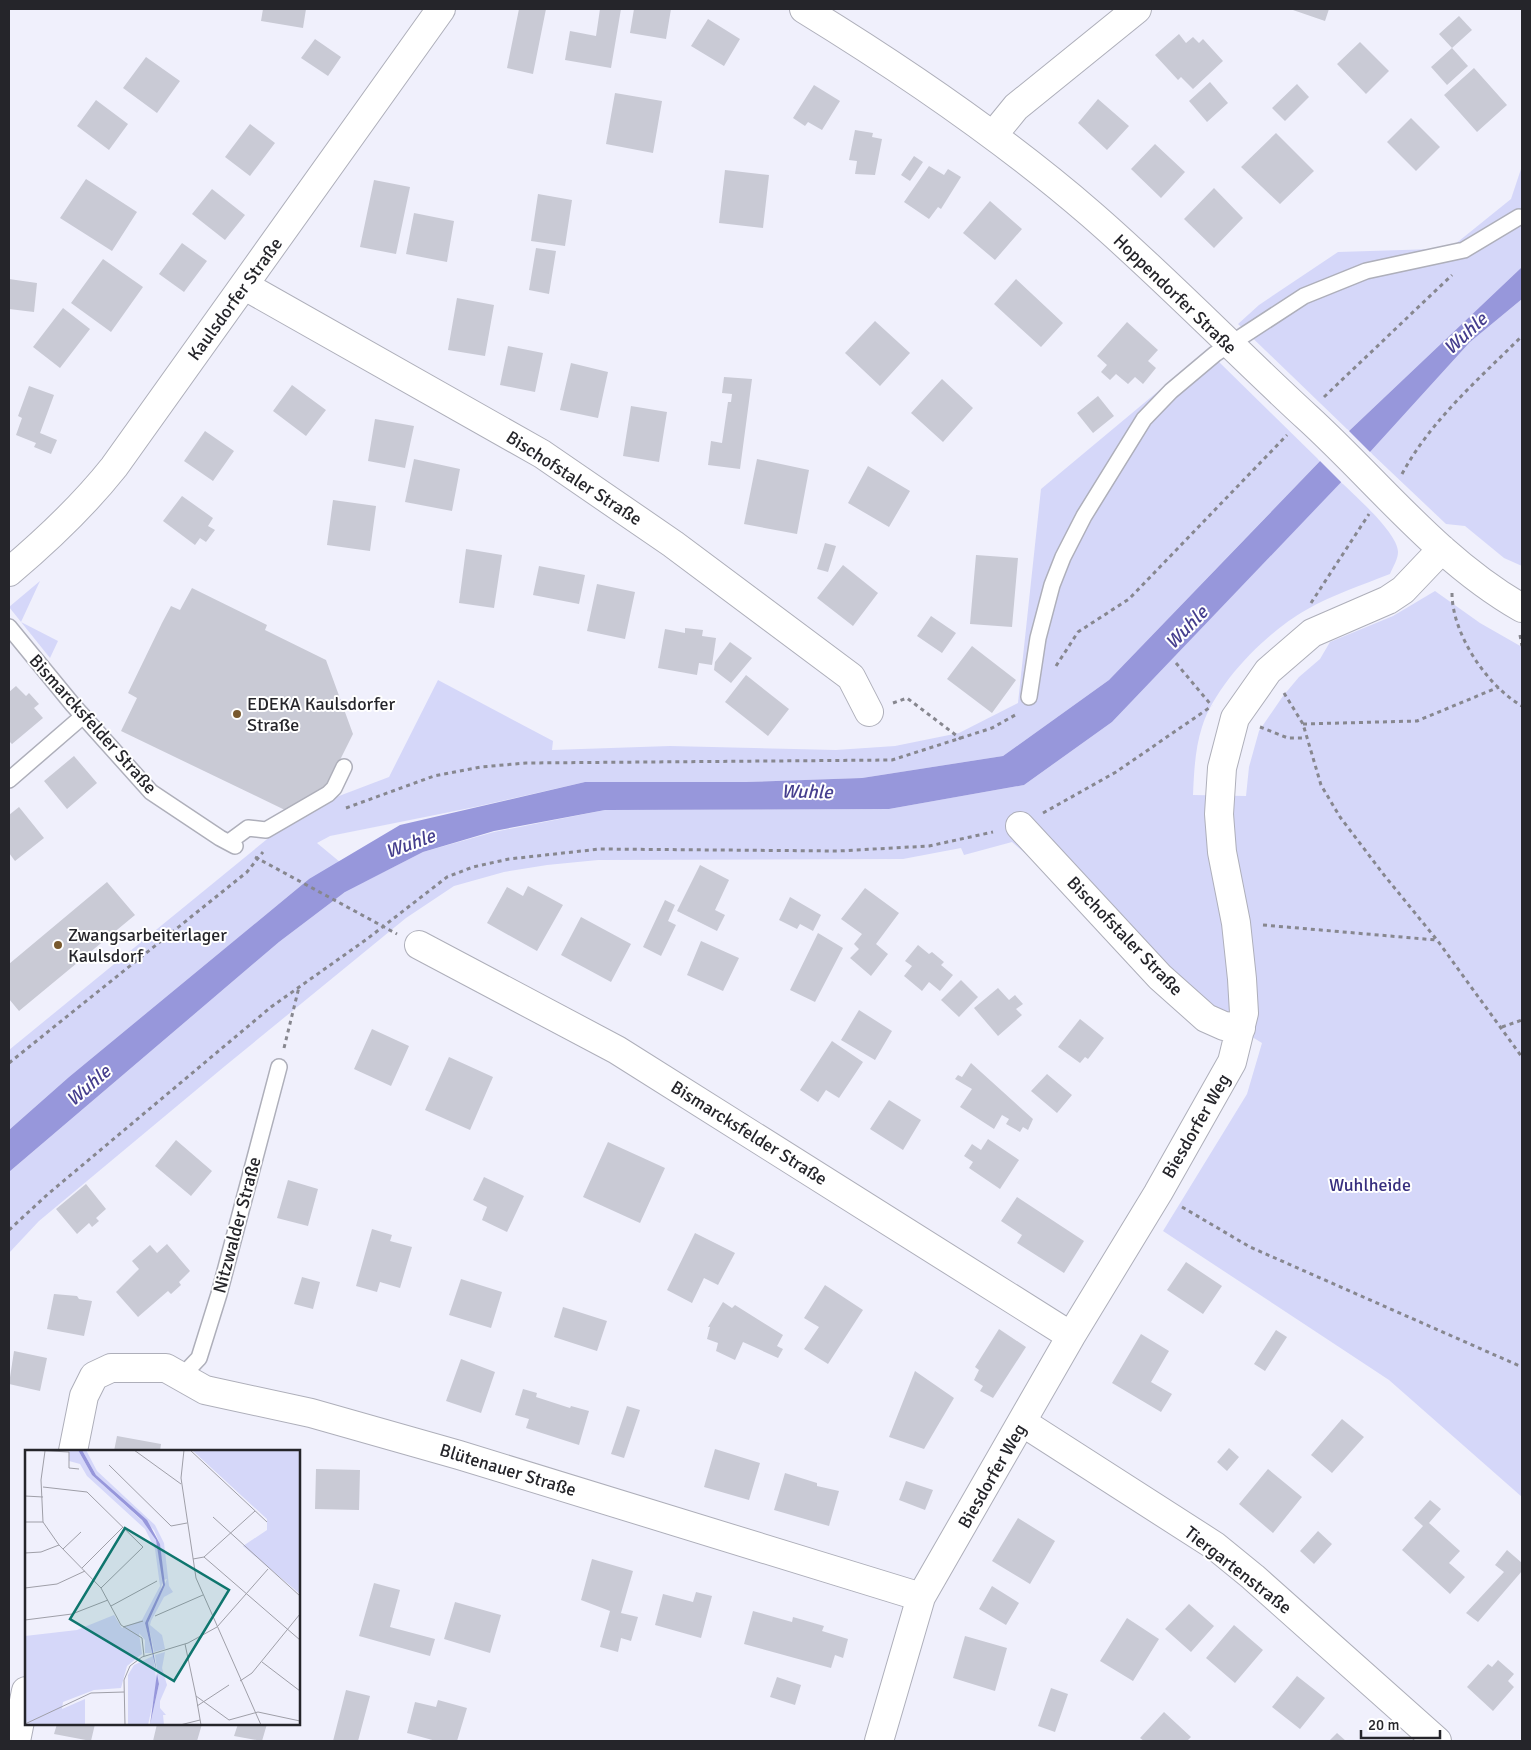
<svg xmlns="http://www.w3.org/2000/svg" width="1531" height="1750" font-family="Signika,sans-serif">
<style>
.green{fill:#d5d7f9}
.water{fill:#9797db}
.pier{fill:#f0f0fc}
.building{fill:#c9cad5}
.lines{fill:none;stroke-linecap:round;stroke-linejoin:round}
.lane-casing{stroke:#aeafba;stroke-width:18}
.street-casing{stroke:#aeafba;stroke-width:30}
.secondary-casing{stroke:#aeafba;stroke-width:30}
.path{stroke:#87878f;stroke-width:3;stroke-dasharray:4 4;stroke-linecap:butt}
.lane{stroke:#fff;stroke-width:15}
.street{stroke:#fff;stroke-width:28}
.secondary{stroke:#fff;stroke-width:28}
.poi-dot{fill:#78592e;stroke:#fff;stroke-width:2}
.labels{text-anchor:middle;stroke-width:4;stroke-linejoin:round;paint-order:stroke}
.street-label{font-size:18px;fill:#25252a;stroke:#fff}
.poi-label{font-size:18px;fill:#25252a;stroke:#fff;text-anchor:start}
.park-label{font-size:18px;fill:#382f7e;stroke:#fff}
.water-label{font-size:19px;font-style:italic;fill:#463f8e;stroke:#fff}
.inset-road{fill:none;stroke:#9f9fa8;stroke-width:1}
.view{fill:#0f766e;fill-opacity:0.15;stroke:#0f766e;stroke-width:2.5}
.inset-edge{fill:none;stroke:#25252a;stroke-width:2.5}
</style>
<rect width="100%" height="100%" fill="#f0f0fc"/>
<path class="green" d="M1522 166V267L1349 431 1238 324 1259 305 1338 252 1434 249 1454 245 1511 199Z
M1522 299V566L1504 558 1465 526 1446 524 1370 452 1470 342Z
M1198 358 1211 366 1218 361 1320 461 1109 680 1003 756 862 778 746 782H585L475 807 330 836 317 843 364 882 423 852 494 832 605 810 889 809 1024 785 1112 722 1341 482C1355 496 1398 533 1398 552 1398 559 1393 567 1390 574 1362 585 1332 595 1306 610 1267 632 1216 683 1202 727 1195 749 1194 772 1193 795L1246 796 1249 767 1259 731 1283 696 1299 677 1320 659 1330 642 1393 616 1435 591 1480 623 1522 647V1497L1389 1380 1163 1231 1247 1094 1262 1043 1206 1009 1012 842 964 855 961 848 903 859 598 860 547 865 504 872 454 886 406 918 225 1066 39 1221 9 1253V1172L279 942 345 892 309 879 69 1077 9 1130V1050L277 831 339 796 389 777 438 680 553 741 552 750 670 746 836 750 895 746 959 733 1018 703 1041 489Z
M40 581 21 622 58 641 50 658 9 607Z"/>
<path class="water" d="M1522 267V299L1470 342 1370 452 1112 722 1024 785 889 809 605 810 494 831 423 852 345 892 279 942 9 1172V1130L69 1077 309 879 400 825 585 782H746L862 778 1003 756 1109 680 1349 431Z"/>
<path class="pier" d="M1347 429 1372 454 1343 484 1318 459Z"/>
<path class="building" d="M263 9H306L303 28 261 21Z
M519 9H546L533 74 507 68Z
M600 9H621L611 68 565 60 570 31 596 36Z
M634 9H671L666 39 630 33Z
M1290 9H1329L1325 21Z
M1459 16 1472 30 1452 48 1439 34Z
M708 19 740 39 724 66 691 46Z
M1179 34 1186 43 1193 37 1199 43 1203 39 1223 61 1193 89 1181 77 1178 80 1155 55Z
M315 39 341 57 328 76 301 58Z
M1360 42 1389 71 1366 94 1337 64Z
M1452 48 1468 66 1447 85 1431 67Z
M146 57 180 81 157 113 123 88Z
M1474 68 1507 105 1477 132 1444 95Z
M1210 82 1228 103 1207 122 1189 101Z
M1297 84 1309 97 1285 121 1272 108Z
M814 85 840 101 822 130 808 122 805 126 793 118Z
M615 93 662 101 653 153 606 144Z
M1098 99 1129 126 1107 150 1078 123Z
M96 100 128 124 109 150 77 126Z
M1411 118 1440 147 1416 171 1387 142Z
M250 124 275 143 250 176 225 157Z
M855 130 873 133 872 137 882 139 875 175 855 174 857 161 849 160Z
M1276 133 1314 171 1280 204 1241 167Z
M1155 144 1185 172 1161 198 1131 169Z
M914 156 923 162 910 181 901 175Z
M929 166 944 175 948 169 961 177 941 209 938 207 929 219 904 202Z
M725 170 769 175 763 228 719 223Z
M86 179 137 212 112 251 60 218Z
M374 180 410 187 396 254 360 247Z
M1214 188 1243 218 1214 248 1184 219Z
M212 189 245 215 225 240 192 214Z
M538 194 572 200 565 246 531 241Z
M990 201 1022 229 995 260 963 233Z
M414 213 454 221 447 262 406 254Z
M182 243 207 261 184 292 159 274Z
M536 248 556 251 549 294 529 290Z
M103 259 143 287 111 332 71 303Z
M9 279 37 283 34 312 9 309Z
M1016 279 1063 323 1041 347 994 304Z
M457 298 494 305 485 356 448 350Z
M63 308 90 329 60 368 33 347Z
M875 321 910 353 880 386 845 353Z
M1127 322 1158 350 1148 361 1156 368 1143 384 1135 377 1128 384 1116 374 1110 380 1101 372 1107 365 1097 356Z
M508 346 543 353 535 392 500 385Z
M571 363 608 372 598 418 560 410Z
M724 377 752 379 740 469 708 465 711 441 722 443 728 402H731L732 394 722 393Z
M942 379 973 408 943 442 911 413Z
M292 385 326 410 306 436 273 411Z
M29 386 54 395 40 433 57 440 51 454 34 447 36 443 16 435 22 418 18 416Z
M1098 396 1114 416 1093 433 1077 413Z
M631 406 667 412 659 462 623 456Z
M375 419 414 426 405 468 368 461Z
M205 431 234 451 213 481 184 461Z
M414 459 460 469 452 511 405 502Z
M757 459 809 470 797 534 744 524Z
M868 466 910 491 889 527 848 503Z
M182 496 213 518 208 526 215 530 206 542 200 538 195 545 163 521Z
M333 500 376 506 370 551 327 545Z
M825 543 836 546 828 572 817 569Z
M466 549 502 555 494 608 459 603Z
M976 555 1018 558 1012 627 970 624Z
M843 565 878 593 853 626 817 598Z
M539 566 585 575 579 604 533 595Z
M597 584 635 592 625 639 587 631Z
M192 588 267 625 265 630 326 660 353 734 326 788 287 811 121 731 137 698 128 693 162 623 171 606 180 610Z
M931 616 956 633 942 653 917 636Z
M685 628 703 630 702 636 716 638 712 665 699 663 697 675 658 668 665 629 685 633Z
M730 642 752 658 731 683 714 670 715 662Z
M972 646 1016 680 992 713 947 679Z
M746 675 789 709 768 736 725 702Z
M16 686 26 696 29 693 39 704 34 708 43 718 12 744 9 741V692Z
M74 756 97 783 67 809 44 781Z
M19 807 44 838 15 861 9 853V815Z
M700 865 729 880 715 910 725 915 717 931 677 911Z
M107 882 135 915 19 1011 9 999V964Z
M528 886 563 905 537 951 487 923 507 887 523 896Z
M865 888 899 913 876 944 888 954 871 976 850 958 859 949 854 944 862 934 841 919Z
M790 897 821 915 813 931 800 924 797 929 779 920Z
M665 900 675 905 668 921 676 925 661 956 643 947Z
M581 917 631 944 611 982 561 955Z
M818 933 843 948 815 1002 790 990Z
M701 941 739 958 723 991 687 975Z
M918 945 929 954 932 952 944 962 941 965 953 975 940 991 929 982 922 991 904 976 912 966 905 961Z
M961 980 978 997 959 1017 941 1000Z
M998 988 1009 1000 1015 995 1023 1004 1016 1009 1022 1015 998 1036 974 1008Z
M859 1010 892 1031 875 1060 841 1040Z
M1080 1019 1104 1038 1088 1059 1085 1057 1080 1063 1058 1047Z
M372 1029 409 1046 391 1086 354 1069Z
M832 1041 863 1062 839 1098 826 1090 818 1102 800 1090Z
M449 1057 493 1077 470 1130 425 1110Z
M971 1063 1033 1119 1028 1130 1023 1127 1020 1132 1006 1124 1009 1119 1002 1115 994 1129 960 1107 972 1089 955 1079 958 1075 962 1077Z
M1047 1074 1072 1095 1057 1113 1031 1091Z
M889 1100 921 1120 903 1150 870 1129Z
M988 1139 1019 1160 1000 1189 969 1168 973 1162 964 1156 972 1144 981 1150Z
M176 1140 212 1171 191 1196 155 1166Z
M608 1142 665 1168 640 1223 583 1197Z
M484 1177 524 1196 507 1232 482 1220 487 1207 473 1200Z
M288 1180 318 1189 308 1226 277 1218Z
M86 1184 106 1209 96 1218 99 1221 92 1227 89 1223 77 1234 56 1209Z
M1017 1197 1084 1241 1064 1273 1017 1243 1022 1235 1001 1221Z
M372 1229 392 1235 390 1241 412 1247 400 1288 380 1282 377 1292 356 1286Z
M695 1233 735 1253 718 1285 704 1278 692 1303 667 1290Z
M167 1244 190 1271 179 1282 181 1285 171 1294 168 1291 138 1317 116 1292 139 1269 132 1261 150 1245 157 1253Z
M1186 1262 1222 1286 1203 1314 1167 1290Z
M302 1277 320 1282 313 1309 294 1304Z
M461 1279 502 1292 491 1328 449 1315Z
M825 1285 863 1310 828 1364 804 1349 819 1327 804 1318Z
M54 1294 77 1296 79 1299 92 1301 84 1336 47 1329Z
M723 1302 732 1308 735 1305 783 1335 777 1346 783 1349 778 1358 743 1342 735 1360 716 1351 718 1343 707 1339 710 1327H708Z
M563 1307 607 1321 597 1351 554 1337Z
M999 1329 1026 1347 993 1398 980 1391 983 1386 974 1380 979 1370 975 1367Z
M1276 1330 1287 1337 1265 1371 1254 1364Z
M1141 1334 1169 1351 1151 1382 1172 1394 1161 1412 1112 1383Z
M14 1351 47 1358 40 1391 9 1384Z
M461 1359 495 1372 481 1413 446 1401Z
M915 1371 954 1398 924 1449 889 1437Z
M523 1389 537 1393 536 1397 570 1408 571 1406 589 1411 579 1445 526 1428 529 1419 515 1415Z
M627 1406 640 1410 624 1458 611 1454Z
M1342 1419 1364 1437 1332 1473 1311 1455Z
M117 1436 161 1444 160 1451H114Z
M1229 1448 1239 1457 1227 1471 1217 1462Z
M715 1449 760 1463 749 1500 704 1487Z
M316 1469 360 1470 359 1510 315 1509Z
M1268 1469 1302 1497 1273 1533 1239 1504Z
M785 1473 817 1483V1486L839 1491 829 1526 774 1510Z
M906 1481 933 1490 925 1510 899 1500Z
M1430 1500 1441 1509 1429 1523 1460 1551 1449 1563 1465 1577 1450 1594 1402 1550 1423 1526 1414 1518Z
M1018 1518 1055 1541 1030 1584 992 1561Z
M1318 1531 1332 1544 1314 1564 1300 1551Z
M1507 1550 1522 1563V1571L1478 1622 1466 1613 1504 1572 1495 1565Z
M592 1559 633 1571 621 1613 638 1617 631 1641 621 1638 618 1652 600 1647 610 1611 581 1600Z
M374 1583 400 1590 390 1627 435 1639 430 1656 359 1636Z
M992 1586 1019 1603 1006 1625 979 1609Z
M696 1592 712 1596 701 1638 655 1625 663 1594 693 1602Z
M455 1602 501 1615 490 1653 444 1639Z
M1189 1604 1214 1626 1191 1652 1165 1629Z
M753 1611 792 1622 793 1617 824 1626 822 1631 848 1639 843 1658 835 1655 831 1668 744 1644Z
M1127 1618 1159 1639 1133 1681 1100 1661Z
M1234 1625 1263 1650 1235 1683 1206 1658Z
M965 1636 1007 1648 995 1691 953 1678Z
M1498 1660 1514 1674 1508 1681 1514 1687 1493 1711 1467 1687 1488 1664 1492 1667Z
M1297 1676 1325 1698 1300 1729 1272 1707Z
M777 1677 801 1685 795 1705 770 1697Z
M1051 1688 1068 1694 1055 1732 1038 1726Z
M346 1690 370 1696 358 1741H333Z
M438 1700 467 1708 457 1741H436L407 1733 415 1702 436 1707Z
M1164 1712 1191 1737 1187 1741H1144L1140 1738Z
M57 1724H95L91 1741 54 1734Z
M157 1724H202L197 1741H153Z
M238 1724H267L262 1741 234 1736Z
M1337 1733 1346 1741H1329Z"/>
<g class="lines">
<g class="lane-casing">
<path id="lane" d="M9 627 73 705 151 792 220 838 235 846
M1029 697 1038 638 1052 585 1063 557 1084 516 1144 419 1171 391 1215 354 1304 296 1366 271 1464 250 1519 217
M9 780 83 716
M229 842 248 828 266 830 328 794 334 788 344 767
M181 1377 199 1358 219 1294 279 1067"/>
</g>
<g class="street-casing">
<path id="street" d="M804 9C905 71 1002 137 1091 214 1166 279 1235 351 1308 418 1378 482 1438 560 1522 608
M994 134 1016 107 1137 9
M245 286 542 454 673 544 851 677 869 712
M1020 826 1160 977 1206 1018 1224 1026 1241 1028
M419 945 617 1050 1071 1336
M1022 1422 1215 1546 1253 1577 1437 1741
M73 1451 84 1396 94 1376 111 1368H166L205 1390 311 1413 459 1455 921 1597
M16 1741 26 1691
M879 1741 921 1597 1071 1336 1158 1193 1232 1062 1244 1013 1242 979 1236 923 1222 852 1219 814 1222 768 1235 718 1268 671 1312 633 1388 600 1403 590 1442 549"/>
</g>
<g class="secondary-casing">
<path id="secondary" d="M9 572C47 540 83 506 114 467L441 9"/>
</g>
<path class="path" d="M1324 397 1452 275
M1402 474C1431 420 1479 379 1522 336
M1452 593C1452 634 1487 686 1522 706
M1311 603 1369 514
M1520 635 1522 646
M1176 663 1212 706
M1056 666 1078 632 1129 599 1287 435
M1284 693 1303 724 1321 785 1340 817 1384 875 1437 940 1522 1057
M893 703 907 698 961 739
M1303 724 1417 721 1499 687
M1260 727 1288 738H1307
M346 808 434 776 481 767 526 763 892 760 992 728 1017 714
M1043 813 1116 772 1209 708
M255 857 397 934
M1263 925 1436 940
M1502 1027 1522 1020
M284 1048 299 987
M9 1063 247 872 263 852
M1182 1207 1250 1247 1522 1367
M9 1230 48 1194 271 1007 367 939 447 877 473 867 509 859 600 849 838 851 929 846 993 832"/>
<use href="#lane" class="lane"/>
<use href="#street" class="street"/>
<use href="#secondary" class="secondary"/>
</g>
<g class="poi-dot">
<circle cx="237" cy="714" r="5"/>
<circle cx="58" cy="945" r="5"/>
</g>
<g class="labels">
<g class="street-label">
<text transform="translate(1175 294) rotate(44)" y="6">Hoppendorfer Straße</text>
<text transform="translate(235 299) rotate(-54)" y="6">Kaulsdorfer Straße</text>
<text transform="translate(574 478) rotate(33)" y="6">Bischofstaler Straße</text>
<text transform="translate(93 724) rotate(48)" y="6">Bismarcksfelder Straße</text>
<text transform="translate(1125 936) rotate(46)" y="6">Bischofstaler Straße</text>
<text transform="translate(1196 1126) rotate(-60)" y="6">Biesdorfer Weg</text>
<text transform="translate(749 1133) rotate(32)" y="6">Bismarcksfelder Straße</text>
<text transform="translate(237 1225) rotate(-75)" y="6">Nitzwalder Straße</text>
<text transform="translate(508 1470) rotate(17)" y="6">Blütenauer Straße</text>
<text transform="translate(992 1476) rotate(-60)" y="6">Biesdorfer Weg</text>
<text transform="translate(1238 1570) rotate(38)" y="6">Tiergartenstraße</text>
</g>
<g class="poi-label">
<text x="247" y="710">EDEKA Kaulsdorfer<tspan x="247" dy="21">Straße</tspan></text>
<text x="68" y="941">Zwangsarbeiterlager<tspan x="68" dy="21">Kaulsdorf</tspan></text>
</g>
<g class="park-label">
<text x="1370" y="1191">Wuhlheide</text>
</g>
<g class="water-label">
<text transform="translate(1465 333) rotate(-43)" y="7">Wuhle</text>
<text transform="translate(1186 627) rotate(-46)" y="7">Wuhle</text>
<text transform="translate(807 791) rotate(1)" y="7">Wuhle</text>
<text transform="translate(410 843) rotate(-20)" y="7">Wuhle</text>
<text transform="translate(88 1085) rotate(-41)" y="7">Wuhle</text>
</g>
</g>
<g transform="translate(25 1450)">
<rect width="275" height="275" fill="#f0f0fc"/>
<path d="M34 0H53L67 25 124 77 131 90 138 128 135 94 129 80 71 25 57 0H61L72 21 130 75 139 93 144 136 148 142 139 147 126 171 125 175 137 185 140 199 129 202 123 173 142 129 138 130 134 147 120 173 127 203H120V190L114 183 117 204 102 216 96 238 69 240 38 252 37 259 60 249V275H0V186L52 180 89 165 97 178 117 170 135 136 130 99 120 79 62 26 55 14 44 11V1ZM167 0H275V144L218 96 242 80V69ZM140 202 137 218 142 235 135 251V258L141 265H138L139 275H125L134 234 130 205ZM128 206 132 234 123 275H103V225L109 215Z" fill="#d5d7f9"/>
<path d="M53 0H57L71 25 122 70 135 94 140 135 123 173 134 234 125 275 132 223 120 173 138 135 131 90 117 70 67 25Z" fill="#9797db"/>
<path class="inset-road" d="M7 0 44 2V18L54 19M109 0 156 34M159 0 156 28 171 128 236 275M165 0 242 72M20 1 16 30 18 72 34 95 76 138 96 175 117 188 119 206M84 15 146 76 162 73M18 37 62 42 118 97 76 138M0 46 18 47M188 67 275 146M0 72H18M38 99 56 82M0 103 16 102 34 95M179 107 275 190M168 109 179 107 230 61M57 118 98 77M0 138 32 134 60 121M86 156 132 131M130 166 178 145M0 170 47 164 83 150M98 177 118 171M160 194 171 246 204 270 233 262 275 271M237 212 275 241M215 231 227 223 275 164M171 246 176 275M172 256 204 235M0 274 66 243 99 242M100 275 99 230 105 216 117 207 163 193 192 177 243 119M155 275 175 270"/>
<path class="view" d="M100 78 204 140 149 231 45 169Z"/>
<rect width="275" height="275" class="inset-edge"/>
</g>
<rect width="1531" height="1750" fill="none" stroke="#25252a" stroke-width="20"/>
<path d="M1361 1730v8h79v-8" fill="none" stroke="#25252a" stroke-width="2.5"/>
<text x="1368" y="1730" font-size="15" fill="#25252a" stroke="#ffffff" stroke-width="4" paint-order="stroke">20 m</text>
</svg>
